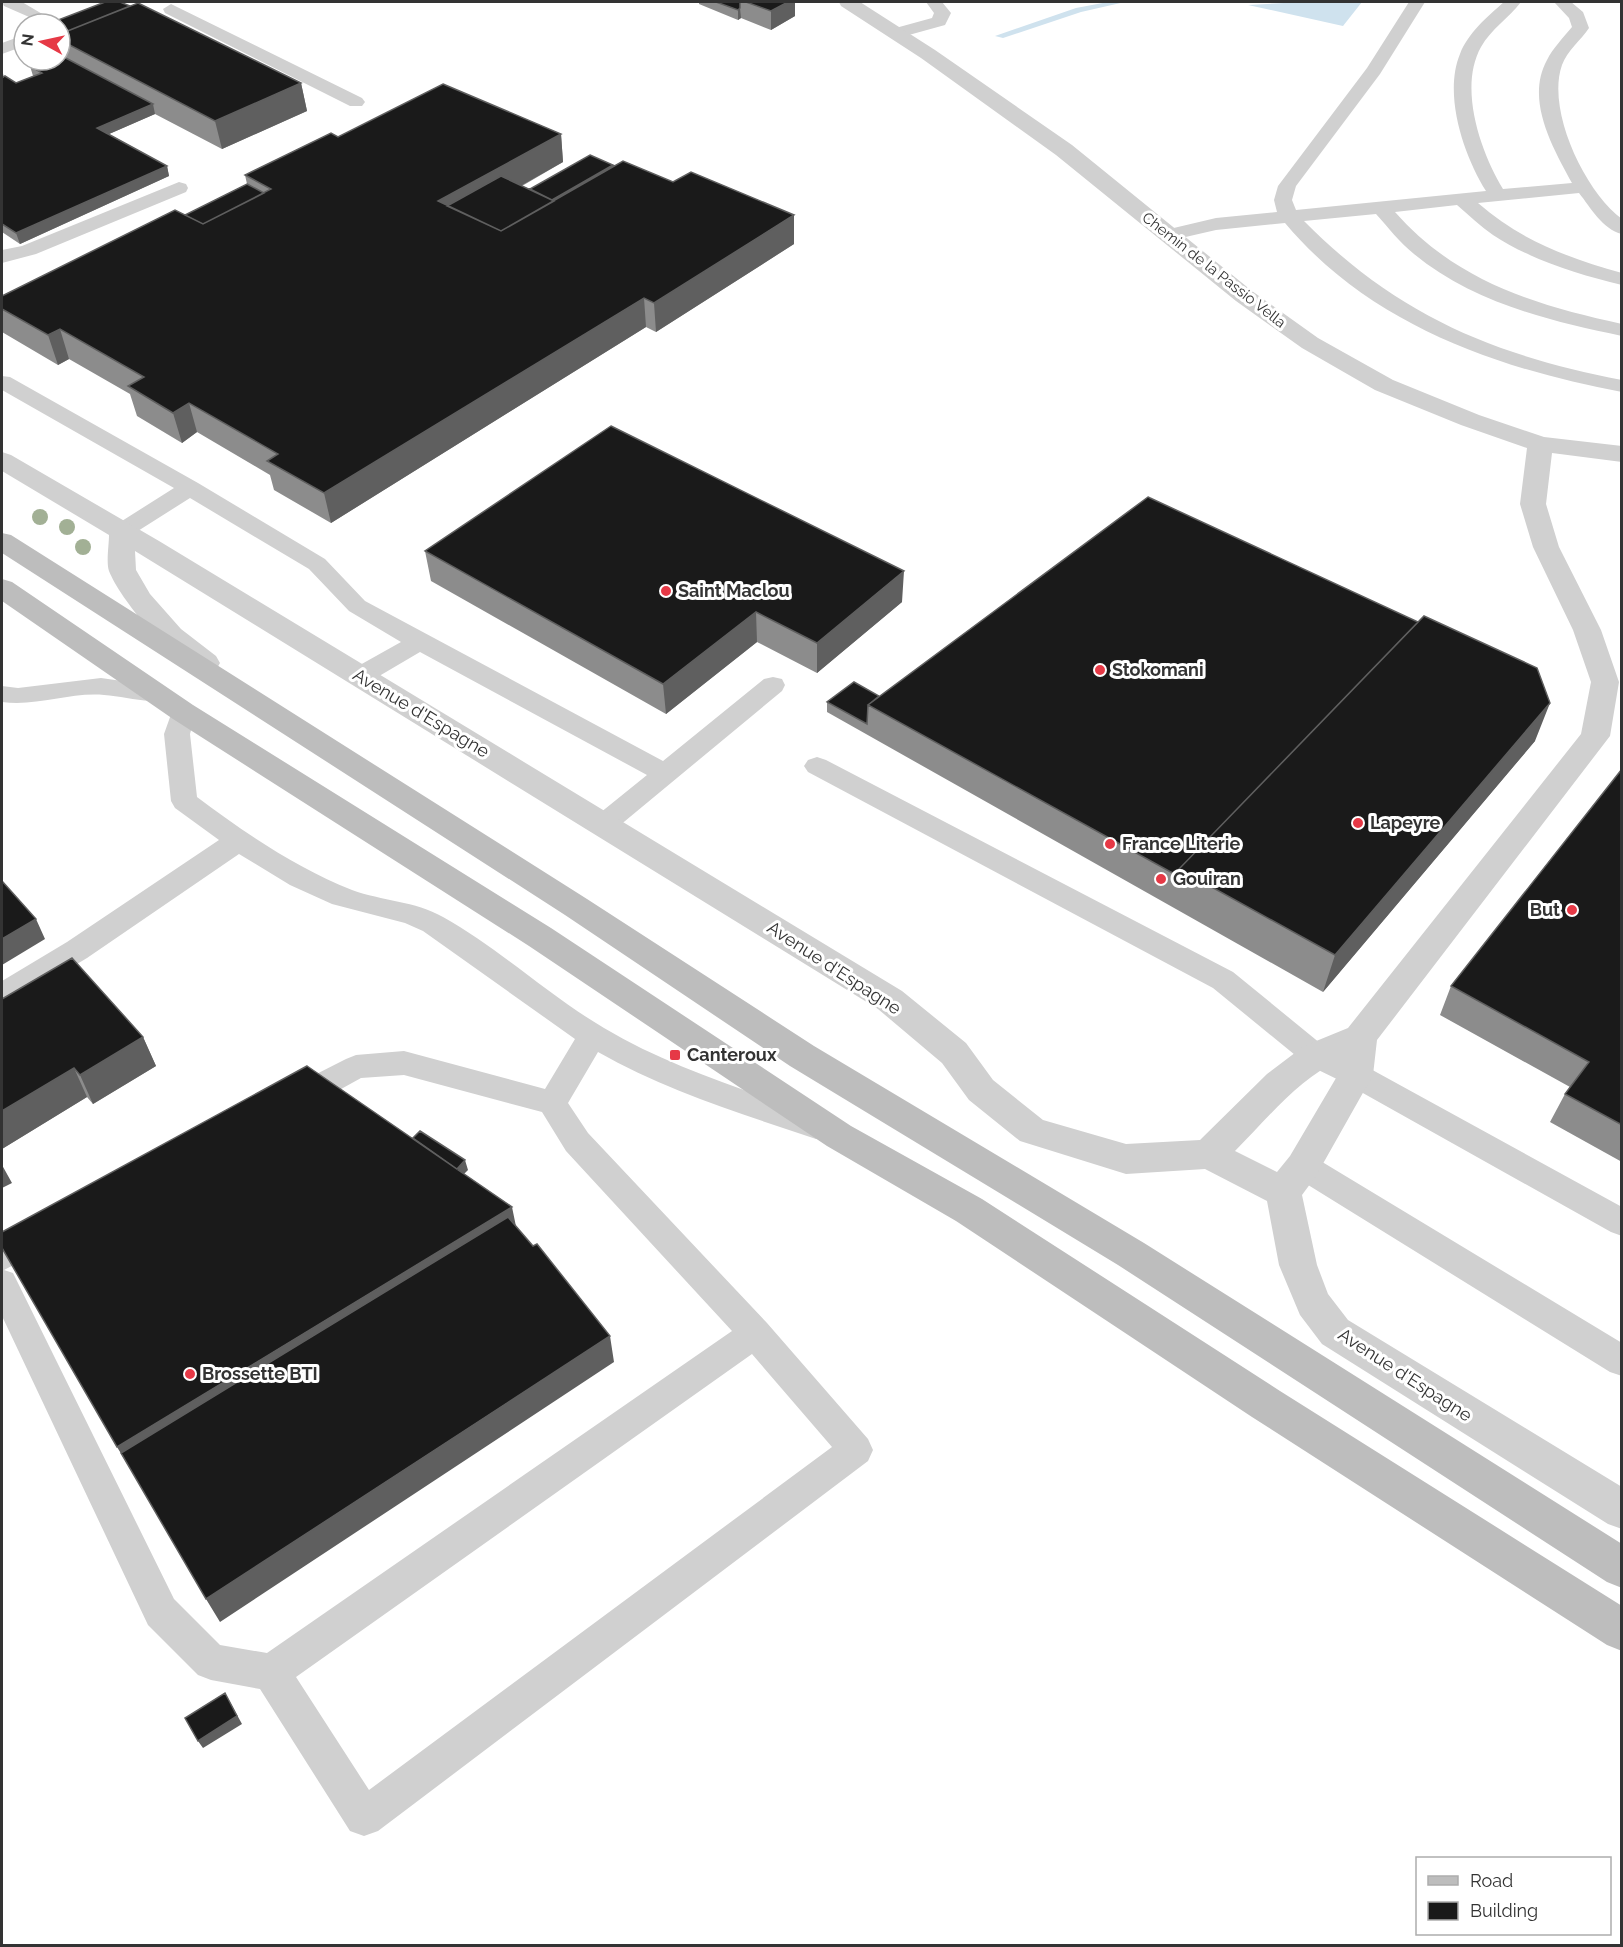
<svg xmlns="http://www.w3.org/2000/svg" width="1623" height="1947" font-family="Raleway,sans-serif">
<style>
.water{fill:#cfe2ee}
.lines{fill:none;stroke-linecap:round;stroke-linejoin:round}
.stream{fill:#cfe2ee;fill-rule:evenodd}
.lane{fill:#d0d0d0;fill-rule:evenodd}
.street{fill:#d0d0d0;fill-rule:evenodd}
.secondary{fill:#bdbdbd;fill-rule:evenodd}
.tree{fill:#a2b095}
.wall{fill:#8c8c8c}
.shaded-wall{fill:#5f5f5f}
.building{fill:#1a1a1a;stroke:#5f5f5f;stroke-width:1.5}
.poi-dot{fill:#e63946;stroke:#fff;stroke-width:2}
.labels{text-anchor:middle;stroke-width:6;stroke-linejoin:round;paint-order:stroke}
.far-street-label{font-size:15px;fill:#333;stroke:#fff}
.poi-label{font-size:18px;font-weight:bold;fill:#333;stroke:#fff;text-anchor:start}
.street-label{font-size:18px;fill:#333;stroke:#fff}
</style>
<rect width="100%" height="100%" fill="#fff"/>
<path class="water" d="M1302 2H1362L1343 26 1248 5Z"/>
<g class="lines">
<path class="stream" d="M1108 2H1125L1081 12 1003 38 995 36 1076 8Z"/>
<path class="lane" d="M2 2H22L44 15 36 20 4 6Z
M926 2H942L951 13 945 25 898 38 892 37 890 33 892 29 932 18 934 13Z
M1409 2H1425L1380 74 1296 186 1292 200 1296 210 1486 191C1464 156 1443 95 1460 54 1468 33 1487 17 1504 2H1521C1509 18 1491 29 1481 47 1458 88 1481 153 1503 189L1572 183C1553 148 1525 100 1547 60 1553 48 1563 38 1572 27L1569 18 1554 2H1571L1583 12 1589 28C1581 40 1567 51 1562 65 1546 110 1585 192 1622 219V234C1602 229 1591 208 1579 193L1478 203C1520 240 1568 258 1622 273V285C1577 274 1531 260 1493 235 1480 226 1469 215 1457 205L1395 212C1456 281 1534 305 1622 324V336C1549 321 1472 302 1414 254 1399 242 1388 227 1376 214L1304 221C1397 315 1493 355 1622 380V392C1495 368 1370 324 1285 223L1216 230 1168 241 1161 239 1158 235 1161 231 1216 218 1277 212 1274 200 1278 186 1367 68Z
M171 4 362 98 365 102 362 106H350L165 13 163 9Z
M24 35V46L2 54V43Z
M179 182 186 184 188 188 186 192 36 254 2 263V250L22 246Z
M2 376 10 377 198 483 325 559 365 601 663 761 764 679 773 677 782 679 785 685 782 691 613 831 604 834 595 831 591 824 595 817 647 775 420 652 369 682 360 684 351 682 348 676 351 670 401 642 349 611 309 569 190 498 130 536 122 538 114 536 110 531 114 526 174 488 2 390Z
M101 678 164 687 168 693 164 699C145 704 123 696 104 695 70 692 36 707 2 702V686L18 688Z
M183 703 192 706 196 712 190 734 197 797C245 833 296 868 352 890 382 901 415 901 443 917 500 949 548 995 604 1028 673 1069 751 1092 827 1118L831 1127 827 1136 816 1139C742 1114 666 1091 598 1052L568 1103 588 1133 767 1323 868 1439 873 1450 868 1461 378 1831 364 1836 350 1831 260 1689 211 1680 198 1675 148 1625 2 1316V1241L39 1222 50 1226 55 1236 50 1246 4 1270 13 1273 174 1599 220 1645 267 1653 732 1331 566 1151 542 1112 404 1075 361 1078 305 1109 294 1112 283 1109 279 1100 283 1091 346 1059 356 1055 404 1051 545 1089 575 1039 423 931 405 923 332 904 290 885 239 854 87 958 12 1003 2 1006V981L67 942 219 840 175 808 171 801 164 734 174 706ZM752 1354 832 1447 369 1790 296 1677Z
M817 757 826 760 1233 972 1326 1048 1367 1067 1622 1207V1236L1611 1232 1345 1083 1306 1064 1213 988 808 772 804 766 808 760Z
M1303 1153 1314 1157 1622 1343V1376L1610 1372 1292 1175 1288 1166 1292 1157Z"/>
<path class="street" d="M839 2H860L935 50 1072 145 1252 291 1318 338 1393 380 1479 415 1544 437 1622 446V462L1552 453 1546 504 1559 547 1601 630 1619 682 1610 736 1377 1040 1373 1075 1316 1176 1302 1195 1317 1265 1328 1294 1348 1320 1622 1487V1529L1608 1524 1322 1344 1300 1315 1279 1265 1267 1201 1205 1169 1126 1174 1020 1141 969 1100 942 1063 878 1009 135 551 136 570 150 594 181 629 216 656 220 663 216 670C209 672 205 673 198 670 171 660 120 599 109 571 106 562 109 545 109 535L2 471V452L11 455 159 541 902 991 966 1043 993 1080 1043 1120 1126 1144 1200 1140 1267 1074 1304 1046 1348 1028 1581 734 1591 682 1573 630 1533 547 1520 504 1527 448 1461 425 1375 390 1302 348 1236 301 1056 155 921 58 841 6ZM1340 1060 1339 1073 1290 1156 1277 1172 1235 1151C1267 1119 1299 1078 1340 1060Z"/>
<path class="secondary" d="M2 533 11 535 587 899 814 1046 1144 1243 1622 1544V1588L1607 1582 1118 1265 790 1066 565 915 2 553Z
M2 579 12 582 193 705 551 928 851 1126 982 1199 1280 1391 1622 1606V1651L1607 1645 1252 1417 956 1221 827 1146 529 946 173 719 2 601Z"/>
</g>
<g class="tree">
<circle cx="40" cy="517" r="8"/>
<circle cx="67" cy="527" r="8"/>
<circle cx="83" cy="547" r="8"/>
</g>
<path class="wall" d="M699 2H795V16L771 30 741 18 738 20 699 4Z
M60 24 301 83 307 111 222 149 155 114 109 134 167 166 169 176 20 244 2 232V70L4 77 16 83 33 76 30 66 60 60Z
M561 134 563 162 522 186 530 189 613 167 794 244 656 332 646 327 331 523 274 490 270 475 197 432 182 443 137 416 130 394 69 359 58 365 2 332V296L185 215 247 184 245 175 338 137Z
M425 551 902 602 817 673 757 642 666 714 431 581Z
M879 696 1535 741 1323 992 827 712V702Z
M1622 769V1162L1550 1122 1565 1094 1570 1087 1440 1015 1451 986Z
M2 999 143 1037 156 1066 93 1104 87 1097 2 1149Z"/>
<path class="shaded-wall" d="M788 2H795V16L771 30V11Z
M740 8 741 18 738 20V10Z
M301 83 307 111 222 149 215 121Z
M153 104 155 114 100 138 97 128Z
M561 134 563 162 460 220 438 201Z
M613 165 614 175 544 215 543 205Z
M167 166 169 176 20 244 16 233Z
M794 215V244L656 332 654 303Z
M644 298 646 327 331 523 324 493Z
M60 329 69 359 58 365 48 335Z
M189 403 197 432 182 443 173 413Z
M904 571 902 602 817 673V643Z
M756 612 757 642 666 714 663 684Z
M1550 703 1535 741 1323 992 1335 955Z
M36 919 45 939 2 965V939Z
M143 1037 156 1066 93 1104 80 1075Z
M74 1068 87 1097 2 1149V1111Z
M465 1160 468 1170 447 1191 444 1181Z
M2 1165 12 1183 2 1188Z
M512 1207 519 1241 136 1478 117 1447Z
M610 1336 614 1362 220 1622 206 1599Z
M225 1693 242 1724 203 1748 198 1741Z"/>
<path class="building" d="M105 2H120L130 6 60 34V24H48Z
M716 2H740V8L738 10Z
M746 2H788L771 11Z
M138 3 301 83 215 121 60 40V34Z
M60 55 153 104 97 128 167 166 16 233 2 224V78L5 76 16 83 42 73 30 66 45 60H60Z
M443 84 561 134 438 201 501 231 623 161 673 182 691 172 794 215 654 303 644 298 324 493 267 461 278 454 189 403 173 413 128 386 144 377 60 329 48 335 2 309V296L175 210 203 224 271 189 245 175 331 133 338 137Z
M590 155 613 165 552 200 530 189Z
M501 176 554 201 501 231 447 206Z
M247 184 264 193 203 224 185 215Z
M611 426 904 571 817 643 756 612 663 684 425 551Z
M1148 497 1418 622 1179 869 1178 876 868 705Z
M1424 616 1537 668 1550 703 1335 955 1179 869Z
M854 682 879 696 868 705 867 724 827 702Z
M1622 769V1125L1565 1094 1589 1062 1451 986Z
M2 881 36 919 2 939Z
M72 958 143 1037 80 1075 74 1068 2 1111V999Z
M307 1066 512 1207 117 1447 2 1248V1232Z
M420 1131 465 1160 457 1169 413 1138Z
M508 1217 533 1246 537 1244 610 1336 206 1599 121 1453Z
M225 1693 237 1716 198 1741 185 1718Z"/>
<g class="poi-dot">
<circle cx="666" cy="591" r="6"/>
<circle cx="1100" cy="670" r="6"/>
<circle cx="1358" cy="823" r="6"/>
<circle cx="1110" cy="844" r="6"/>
<circle cx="1161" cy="879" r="6"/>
<circle cx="1572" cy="910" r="6"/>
<rect x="669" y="1049" width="12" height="12" rx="3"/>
<circle cx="190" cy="1374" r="6"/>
</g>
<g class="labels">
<g class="far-street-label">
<text transform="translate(1214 270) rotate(38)" y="5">Chemin de la Passio Vella</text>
</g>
<g class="poi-label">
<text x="678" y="597">Saint Maclou</text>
<text x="1112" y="676">Stokomani</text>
<text x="1370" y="829">Lapeyre</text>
<text x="1122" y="850">France Literie</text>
<text x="1173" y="885">Gouiran</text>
<text x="1560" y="916" text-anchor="end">But</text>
<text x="687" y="1061">Canteroux</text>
<text x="202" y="1380">Brossette BTI</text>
</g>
<g class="street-label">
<text transform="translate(421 713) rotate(31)" y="6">Avenue d'Espagne</text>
<text transform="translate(834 968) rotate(33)" y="6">Avenue d'Espagne</text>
<text transform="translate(1405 1375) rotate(33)" y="6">Avenue d'Espagne</text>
</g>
</g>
<rect width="1623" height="1947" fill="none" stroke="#333333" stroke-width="6"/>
<rect x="1416" y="1857" width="195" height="78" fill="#ffffff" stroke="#adadad" stroke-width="1.5"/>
<rect x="1428" y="1876" width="30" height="9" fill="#bdbdbd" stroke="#adadad" stroke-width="1.5"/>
<text x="1470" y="1887" font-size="18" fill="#333333">Road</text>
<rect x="1428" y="1902" width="30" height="18" fill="#1a1a1a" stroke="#adadad" stroke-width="1.5"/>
<text x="1470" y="1917" font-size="18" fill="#333333">Building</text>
<g transform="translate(42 42) rotate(278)"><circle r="28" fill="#ffffff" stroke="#adadad" stroke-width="1.5"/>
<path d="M0-4.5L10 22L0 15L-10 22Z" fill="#e63946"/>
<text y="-9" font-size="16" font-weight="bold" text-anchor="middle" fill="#333333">N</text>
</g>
</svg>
